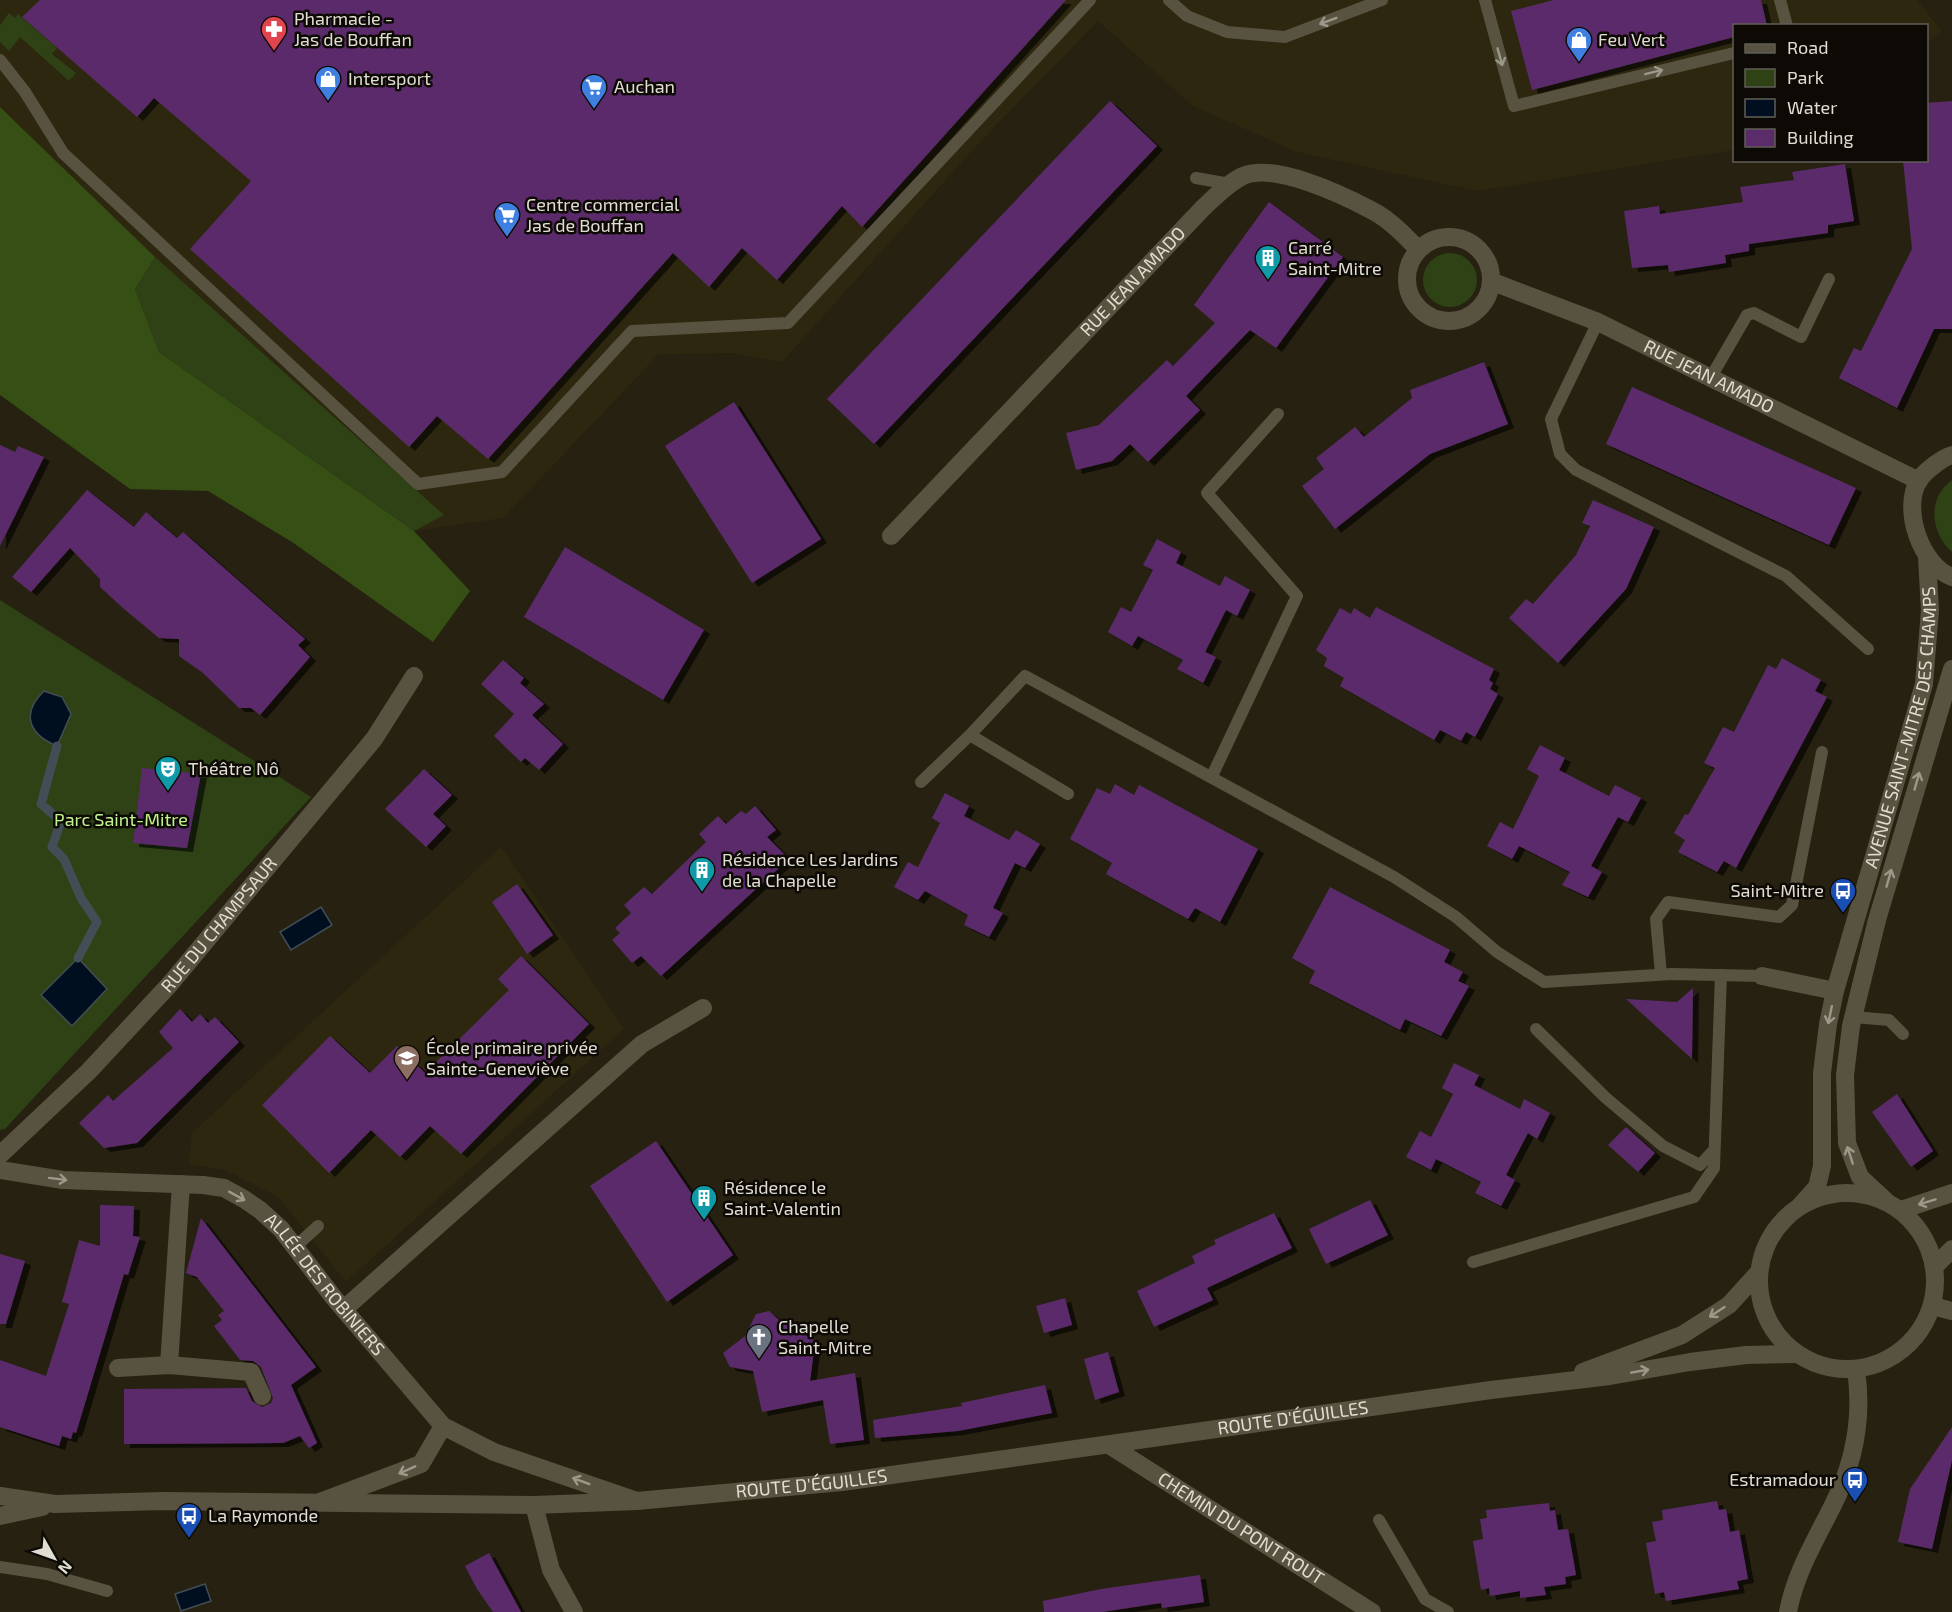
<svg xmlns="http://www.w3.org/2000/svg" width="1952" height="1612" font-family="'Exo 2',sans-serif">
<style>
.built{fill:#2e270f}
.green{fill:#2e4216}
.forest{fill:#354f15}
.water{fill:#000f1f;stroke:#434d55;stroke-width:1.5}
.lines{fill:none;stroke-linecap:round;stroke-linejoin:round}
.stream{stroke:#434d55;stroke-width:9}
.building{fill:#5a2c6a;filter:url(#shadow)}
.lane{stroke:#585340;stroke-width:12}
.street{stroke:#585340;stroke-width:18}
.secondary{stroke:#585340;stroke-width:18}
.oneway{stroke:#9c988a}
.labels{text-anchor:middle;stroke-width:5;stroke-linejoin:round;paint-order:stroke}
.poi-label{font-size:18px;fill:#e0ddd3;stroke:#0d0a05;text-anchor:start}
.street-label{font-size:18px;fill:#e0ddd3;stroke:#0d0a05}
.park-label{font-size:18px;fill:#c1f48d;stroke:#0d0a05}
</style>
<defs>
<filter id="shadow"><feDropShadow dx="6" dy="4" stdDeviation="0" flood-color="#0009"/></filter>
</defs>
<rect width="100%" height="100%" fill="#262110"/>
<path class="built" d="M0 0H1917L1942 31 1927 42 1926 26H1734V150L1477 191 1297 152 1193 106 1098 21 978 144 782 362 734 353 659 354 503 518 414 531 159 352 0 153Z
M501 847 624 1029 346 1282 278 1197 225 1170 189 1164 192 1133Z"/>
<path class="green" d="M9 13 15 18 18 14 57 48 52 54 76 73 69 81 20 37 9 51 0 42V25Z
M1423 280a27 27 0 1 1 54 0a27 27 0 1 1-54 0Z
M155 257 444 515 414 531 159 352 135 289Z
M1952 480V552C1931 533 1926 499 1952 480Z
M0 600 311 797 5 1129 0 1130Z"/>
<path class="forest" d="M0 107 155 257 135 289 159 352 414 531 470 591 433 642 292 542 208 491 130 489 0 395Z"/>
<path class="water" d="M44 691 62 697 71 714 57 746C28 734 21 713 44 691Z
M321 907 332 925 291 950 280 932Z
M78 958 107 989 72 1026 41 995Z
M205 1584 211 1601 181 1611 175 1594Z"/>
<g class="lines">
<path class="stream" d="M57 746 41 804 61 821 52 847 64 859 81 898 97 922 78 958"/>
</g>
<path class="building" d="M40 0H1066L862 227 842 206 777 280 742 248 709 287 673 253 488 459 437 416 409 447 190 249 251 181 154 98 137 117 22 17Z
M1554 0H1761L1767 26H1734V37L1532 90 1511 11Z
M1110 101 1157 146 874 444 827 399Z
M1952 101V329H1934L1897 408 1839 378 1854 348 1861 351 1912 249 1903 160H1926V103Z
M1845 164 1854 221 1828 225V233L1749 244V251L1725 255 1726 263 1669 272 1668 265 1632 268 1624 211 1659 206 1660 214 1743 202 1740 187 1794 180 1792 172Z
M1269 202 1343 257 1276 348 1250 330 1186 396 1200 410 1148 462 1130 444 1112 461 1076 470 1066 433 1099 425 1167 360 1173 366 1215 323 1194 305Z
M1484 362 1508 424 1430 454 1335 529 1302 486 1324 469 1316 458 1355 427 1364 437 1412 398 1410 390Z
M1632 387 1856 488 1829 545 1606 444Z
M734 402 821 539 752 583 665 446Z
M0 445 15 452 18 446 44 457 0 546Z
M87 490 134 527 146 512 177 538 183 532 305 639 298 645 310 657 260 715 251 708H239L203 673 179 656V639L159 638 124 609 100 587V579L70 548 31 592 12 577Z
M1593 500 1654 527 1626 589 1558 663 1509 618 1526 599 1533 604 1576 555 1590 526 1582 523Z
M1157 539 1181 552 1176 563 1220 586 1225 576 1250 590 1237 616 1226 610 1205 652 1216 657 1203 683 1177 669 1183 660 1138 636 1132 646 1108 632 1121 607 1131 612 1153 570 1143 565Z
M565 547 704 630 663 700 524 617Z
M1376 607 1494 669 1489 680 1493 683 1490 689 1498 694 1475 737 1466 732 1461 741 1440 730 1434 740 1340 686 1344 678 1324 666 1327 658 1316 650 1340 608 1351 614 1354 608 1370 618Z
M1782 658 1821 680 1815 691 1827 697 1736 868 1724 861 1717 872 1678 852 1685 840 1674 833 1685 814 1688 815 1715 768 1704 763 1723 727 1734 732 1768 665 1776 669Z
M503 660 524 678 520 683 544 704 532 715 563 744 539 770 525 758 521 762 494 736 514 714 481 684Z
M1540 745 1565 758 1559 770 1609 796 1615 785 1641 798 1628 822 1618 817 1591 866 1602 872 1588 897 1562 885 1570 872 1519 846 1512 859 1487 846 1500 822 1513 829 1539 776 1527 769Z
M142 768 201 774 187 848 133 843Z
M424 769 452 795 433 814 446 826 426 847 385 809Z
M1115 784 1134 795 1139 785 1258 849 1220 922 1195 908 1188 919 1133 889 1106 874 1112 863 1070 839 1097 788 1110 794Z
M945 793 969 806 964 816 1009 840 1016 830 1040 844 1025 868 1015 863 993 908 1003 913 989 937 964 925 968 915 925 891 918 900 894 887 908 862 918 867 940 823 932 818Z
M755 806 776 830 767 837 789 859 661 976 641 956 632 963 612 940 620 933 615 928 631 913 624 905 644 887 652 894 706 842 699 834 718 816 726 824 741 811 746 814Z
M517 884 553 935 527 954 492 902Z
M1330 887 1450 950 1444 962 1463 972 1458 981 1469 986 1441 1036 1405 1019 1400 1030 1309 983 1315 971 1292 958Z
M521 956 589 1024 461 1154 430 1126 400 1157 371 1130 329 1173 262 1105 330 1036 370 1073 397 1046 425 1073 509 990 498 979Z
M1693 988 1692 1059 1626 999 1677 1002Z
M180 1009 192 1022 200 1014 208 1023 215 1017 239 1042 137 1143 104 1148 79 1123 108 1095 113 1101 173 1048 159 1032Z
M1454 1063 1479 1075 1474 1085 1520 1109 1524 1099 1550 1113 1537 1139 1528 1133 1506 1175 1515 1180 1501 1206 1475 1193 1481 1182 1436 1159 1431 1170 1406 1157 1420 1131 1431 1137 1453 1094 1442 1088Z
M1897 1094 1933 1151 1911 1167 1872 1112Z
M1626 1127 1655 1153 1638 1172 1608 1145Z
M656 1141 733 1255 667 1302 590 1186Z
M1370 1200 1388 1235 1326 1264 1309 1229Z
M100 1205 134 1206 133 1236 140 1237 128 1275 124 1274 76 1433 73 1432 71 1439 62 1436 59 1446 0 1427V1360L46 1376 69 1304 62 1302 79 1240 100 1246Z
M1274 1213 1292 1248 1207 1288 1213 1300 1154 1327 1137 1291 1195 1263 1192 1256 1216 1244 1214 1240Z
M201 1218 316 1367 291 1385 317 1443 309 1448 300 1436 283 1443 124 1444V1389L246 1388 252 1401 262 1407 271 1403 273 1398 261 1367 253 1361 240 1360 214 1326 222 1320 218 1315 224 1311 197 1277 186 1273Z
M0 1254 25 1261 6 1324H0Z
M1065 1298 1072 1325 1044 1333 1036 1306Z
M769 1311 780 1321 792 1317 795 1332 812 1337 815 1343 810 1381 855 1373 864 1440 830 1444 823 1400 762 1412 753 1371 730 1367 723 1353 745 1336 756 1314Z
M1108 1352 1119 1392 1095 1400 1084 1359Z
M1045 1385 1052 1413 958 1431 875 1438 873 1420 962 1406 961 1403Z
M1952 1427V1460L1932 1549 1898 1542 1910 1489Z
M1717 1501 1719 1510 1726 1509 1730 1532 1739 1530 1748 1579 1737 1581 1739 1589 1666 1601 1664 1592 1655 1594 1646 1543 1656 1541 1652 1522 1663 1520 1662 1510Z
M1549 1503 1550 1511 1555 1510 1558 1530 1568 1529 1576 1575 1565 1577 1566 1584 1544 1587 1546 1595 1520 1598V1591L1490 1596 1489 1588 1481 1590 1473 1541 1483 1539 1480 1519 1487 1518 1486 1510Z
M489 1553 521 1612H493L477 1589 465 1566Z
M1200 1575 1204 1602 1162 1608 1161 1603 1102 1612H1044L1043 1601 1101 1589Z"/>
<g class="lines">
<path class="lane" d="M1169 0 1187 16 1227 32 1285 37 1382 0
M1485 0 1514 106 1734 53
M1780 0 1787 26
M0 60 25 92 63 153 418 484 502 472 632 331 788 323 1090 0
M1196 178 1230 184
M1598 322 1551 419 1560 454 1576 470 1786 576 1868 649
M1711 377 1747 315 1754 313 1801 337 1829 279
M1212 776 1297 596 1207 493 1278 414
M921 782 970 735
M1068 794 970 735 1025 676 1394 877 1456 917 1497 952 1544 982 1672 974 1762 976
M1661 974 1656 919 1668 902 1779 917 1792 905 1822 752
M1853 1017 1889 1020 1903 1034
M1536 1029 1606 1098 1663 1146 1700 1165 1714 1150
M295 1247 318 1226
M1473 1262 1694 1197 1714 1168 1721 975
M1379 1520 1425 1599 1448 1612
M0 1567 47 1574 107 1591"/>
<g class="street">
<circle cx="1449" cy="279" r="42"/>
<path id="s1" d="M1493 282 1598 322 1919 481"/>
<path id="s2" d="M891 536 1203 208C1215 197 1228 183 1243 176 1274 162 1343 195 1373 211 1390 220 1404 235 1418 249"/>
<path d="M1762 976 1835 991"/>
<path id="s3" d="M0 1155 89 1071 170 984 374 739 414 676"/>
<path id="s4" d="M0 1170 63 1180 203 1185 224 1188 244 1199 260 1210 281 1229 334 1298 443 1426 494 1452 637 1501"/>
<path d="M1933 1306 1952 1311"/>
<path d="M344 1309 642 1044 703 1008"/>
<path d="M169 1365 181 1184"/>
<path d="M118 1368 169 1365 251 1372 262 1396"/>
<path id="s5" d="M1109 1445 1372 1612"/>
<path d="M320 1502 421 1464 443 1426"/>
<path d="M534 1505 551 1570 574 1612"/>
<path d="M1788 1612C1795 1574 1815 1541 1832 1507 1854 1464 1863 1417 1856 1370"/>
</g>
<g class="secondary">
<path d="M1952 455C1942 458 1925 471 1919 480 1901 508 1921 566 1952 577"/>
<circle cx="1847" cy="1281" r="88"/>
<path d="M1885 1200 1860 1177 1847 1143 1845 1075 1851 1026 1877 920 1952 669"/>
<path id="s6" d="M1800 1206 1817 1187 1822 1166V1073L1828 1024 1835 991 1924 684 1930 610 1927 558"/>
<path d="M1901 1210 1952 1193"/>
<path d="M1935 1266 1952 1249"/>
<path d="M1583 1372 1682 1335 1729 1305 1759 1272"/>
<path id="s7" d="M0 1496 55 1504 163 1501 534 1505 637 1501 842 1482 1491 1390 1610 1376 1690 1362 1746 1355 1796 1354"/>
<path d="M0 1516 42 1507"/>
</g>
</g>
<defs><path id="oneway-shaft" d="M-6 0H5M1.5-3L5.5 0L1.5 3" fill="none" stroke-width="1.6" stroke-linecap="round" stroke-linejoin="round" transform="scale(1.5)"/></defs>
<g class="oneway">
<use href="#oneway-shaft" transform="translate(1328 21) rotate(160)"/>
<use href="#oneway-shaft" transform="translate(1500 57) rotate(74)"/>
<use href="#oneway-shaft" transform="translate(1654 72) rotate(-14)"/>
<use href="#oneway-shaft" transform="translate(1917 781) rotate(-74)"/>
<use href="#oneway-shaft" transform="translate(1889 878) rotate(-74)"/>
<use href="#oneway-shaft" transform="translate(1830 1015) rotate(102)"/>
<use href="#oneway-shaft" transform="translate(1850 1155) rotate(-108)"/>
<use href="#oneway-shaft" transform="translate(58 1179) rotate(7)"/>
<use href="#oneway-shaft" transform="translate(237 1196) rotate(29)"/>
<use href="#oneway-shaft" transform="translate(1927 1202) rotate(163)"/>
<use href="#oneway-shaft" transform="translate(1717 1312) rotate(147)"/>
<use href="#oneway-shaft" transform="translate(1640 1371) rotate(-10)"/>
<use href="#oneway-shaft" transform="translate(407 1470) rotate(156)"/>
<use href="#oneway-shaft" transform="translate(581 1481) rotate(-160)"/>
</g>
<defs>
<g id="pharmacy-pin" transform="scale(1.35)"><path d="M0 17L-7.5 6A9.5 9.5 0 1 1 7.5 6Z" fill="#e0444e" stroke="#0d0a05"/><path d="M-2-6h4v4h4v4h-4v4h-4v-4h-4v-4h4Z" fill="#fff"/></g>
<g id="shop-pin" transform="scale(1.35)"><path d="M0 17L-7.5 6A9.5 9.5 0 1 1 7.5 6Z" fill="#3f7fe0" stroke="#0d0a05"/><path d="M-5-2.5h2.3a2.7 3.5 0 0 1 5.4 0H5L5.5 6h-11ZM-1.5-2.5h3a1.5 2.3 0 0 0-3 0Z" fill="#fff"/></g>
<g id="supermarket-pin" transform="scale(1.35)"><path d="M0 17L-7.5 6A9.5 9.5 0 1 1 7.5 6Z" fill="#3f7fe0" stroke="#0d0a05"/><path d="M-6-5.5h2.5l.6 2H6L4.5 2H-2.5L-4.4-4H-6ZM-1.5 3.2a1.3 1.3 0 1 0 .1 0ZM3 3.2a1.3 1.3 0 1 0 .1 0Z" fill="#fff"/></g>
<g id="building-pin" transform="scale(1.35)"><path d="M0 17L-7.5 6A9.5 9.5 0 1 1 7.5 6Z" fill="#0f9aa8" stroke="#0d0a05"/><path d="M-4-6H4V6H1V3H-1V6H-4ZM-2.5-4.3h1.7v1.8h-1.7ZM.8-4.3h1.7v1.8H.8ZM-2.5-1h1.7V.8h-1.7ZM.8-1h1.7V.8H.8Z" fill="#fff"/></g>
<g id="theatre-pin" transform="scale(1.35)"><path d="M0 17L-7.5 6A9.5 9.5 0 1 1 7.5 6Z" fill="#0f9aa8" stroke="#0d0a05"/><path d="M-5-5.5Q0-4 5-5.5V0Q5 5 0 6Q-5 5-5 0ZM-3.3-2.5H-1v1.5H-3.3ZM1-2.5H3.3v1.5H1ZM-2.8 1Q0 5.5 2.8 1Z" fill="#fff"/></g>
<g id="bus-pin" transform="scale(1.35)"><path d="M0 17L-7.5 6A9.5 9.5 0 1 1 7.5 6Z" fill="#1a4fb4" stroke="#0d0a05"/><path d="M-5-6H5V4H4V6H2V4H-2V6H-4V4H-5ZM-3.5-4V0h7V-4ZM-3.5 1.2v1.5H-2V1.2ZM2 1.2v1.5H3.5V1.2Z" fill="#fff"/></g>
<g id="school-pin" transform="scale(1.35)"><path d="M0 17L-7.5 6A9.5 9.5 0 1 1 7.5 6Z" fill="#8d6e63" stroke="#0d0a05"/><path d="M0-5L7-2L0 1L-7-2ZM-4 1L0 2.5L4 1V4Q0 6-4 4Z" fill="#fff"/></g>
<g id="church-pin" transform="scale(1.35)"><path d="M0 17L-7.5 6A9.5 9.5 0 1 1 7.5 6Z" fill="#6b7280" stroke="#0d0a05"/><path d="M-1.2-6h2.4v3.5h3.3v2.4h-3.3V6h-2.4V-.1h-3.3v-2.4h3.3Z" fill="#fff"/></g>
</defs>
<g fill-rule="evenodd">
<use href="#pharmacy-pin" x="274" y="29"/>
<use href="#shop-pin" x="1579" y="40"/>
<use href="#shop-pin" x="328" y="79"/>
<use href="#supermarket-pin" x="594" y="87"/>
<use href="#supermarket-pin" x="507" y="215"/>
<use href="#building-pin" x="1268" y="258"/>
<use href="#theatre-pin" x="168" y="769"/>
<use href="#building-pin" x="702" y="870"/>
<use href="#bus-pin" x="1843" y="891"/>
<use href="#school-pin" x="407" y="1058"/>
<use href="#building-pin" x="704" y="1198"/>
<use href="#church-pin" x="759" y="1337"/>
<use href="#bus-pin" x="1855" y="1480"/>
<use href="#bus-pin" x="189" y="1516"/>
</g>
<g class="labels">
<g class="poi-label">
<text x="294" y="25">Pharmacie -<tspan x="294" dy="21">Jas de Bouffan</tspan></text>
<text x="1598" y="46">Feu Vert</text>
<text x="348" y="85">Intersport</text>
<text x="614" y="93">Auchan</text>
<text x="526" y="211">Centre commercial<tspan x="526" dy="21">Jas de Bouffan</tspan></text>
<text x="1288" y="254">Carré<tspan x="1288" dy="21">Saint-Mitre</tspan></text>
<text x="188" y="775">Théâtre Nô</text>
<text x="722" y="866">Résidence Les Jardins<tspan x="722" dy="21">de la Chapelle</tspan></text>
<text x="1824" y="897" text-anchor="end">Saint-Mitre</text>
<text x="426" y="1054">École primaire privée<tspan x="426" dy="21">Sainte-Geneviève</tspan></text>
<text x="724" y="1194">Résidence le<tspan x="724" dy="21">Saint-Valentin</tspan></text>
<text x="778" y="1333">Chapelle<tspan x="778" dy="21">Saint-Mitre</tspan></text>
<text x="1836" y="1486" text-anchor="end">Estramadour</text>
<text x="208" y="1522">La Raymonde</text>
</g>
<g class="street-label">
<text dy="6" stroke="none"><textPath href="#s2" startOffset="351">RUE JEAN AMADO</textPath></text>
<text dy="6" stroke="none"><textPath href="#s1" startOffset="236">RUE JEAN AMADO</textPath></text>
<text dy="6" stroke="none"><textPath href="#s6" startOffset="496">AVENUE SAINT-MITRE DES CHAMPS</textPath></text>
<text dy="6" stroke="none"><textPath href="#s3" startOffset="318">RUE DU CHAMPSAUR</textPath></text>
<text dy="6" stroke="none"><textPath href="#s4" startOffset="366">ALLÉE DES ROBINIERS</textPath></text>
<text dy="6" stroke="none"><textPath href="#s7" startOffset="1299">ROUTE D'ÉGUILLES</textPath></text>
<text dy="6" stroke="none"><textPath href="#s7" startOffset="813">ROUTE D'ÉGUILLES</textPath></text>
<text dy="6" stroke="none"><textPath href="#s5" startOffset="156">CHEMIN DU PONT ROUT</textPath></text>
</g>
<g class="park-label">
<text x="121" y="826">Parc Saint-Mitre</text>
</g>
</g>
<rect x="1733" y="24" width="195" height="138" fill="#0d0a05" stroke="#615e57" stroke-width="1.5"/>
<rect x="1745" y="44" width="30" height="9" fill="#585340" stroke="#615e57" stroke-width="1.5"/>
<text x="1787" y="54" font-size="18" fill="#e0ddd3">Road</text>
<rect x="1745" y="69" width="30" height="18" fill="#2e4216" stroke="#615e57" stroke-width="1.5"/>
<text x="1787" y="84" font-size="18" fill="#e0ddd3">Park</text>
<rect x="1745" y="99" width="30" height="18" fill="#000f1f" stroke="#615e57" stroke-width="1.5"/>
<text x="1787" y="114" font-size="18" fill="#e0ddd3">Water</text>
<rect x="1745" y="129" width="30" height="18" fill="#5a2c6a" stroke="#615e57" stroke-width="1.5"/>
<text x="1787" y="144" font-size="18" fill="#e0ddd3">Building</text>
<g transform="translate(54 1558) rotate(130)" stroke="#0d0a05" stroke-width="4.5" paint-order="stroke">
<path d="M0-4.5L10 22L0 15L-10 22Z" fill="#e0ddd3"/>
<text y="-9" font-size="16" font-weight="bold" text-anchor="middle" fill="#e0ddd3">N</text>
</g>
</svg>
